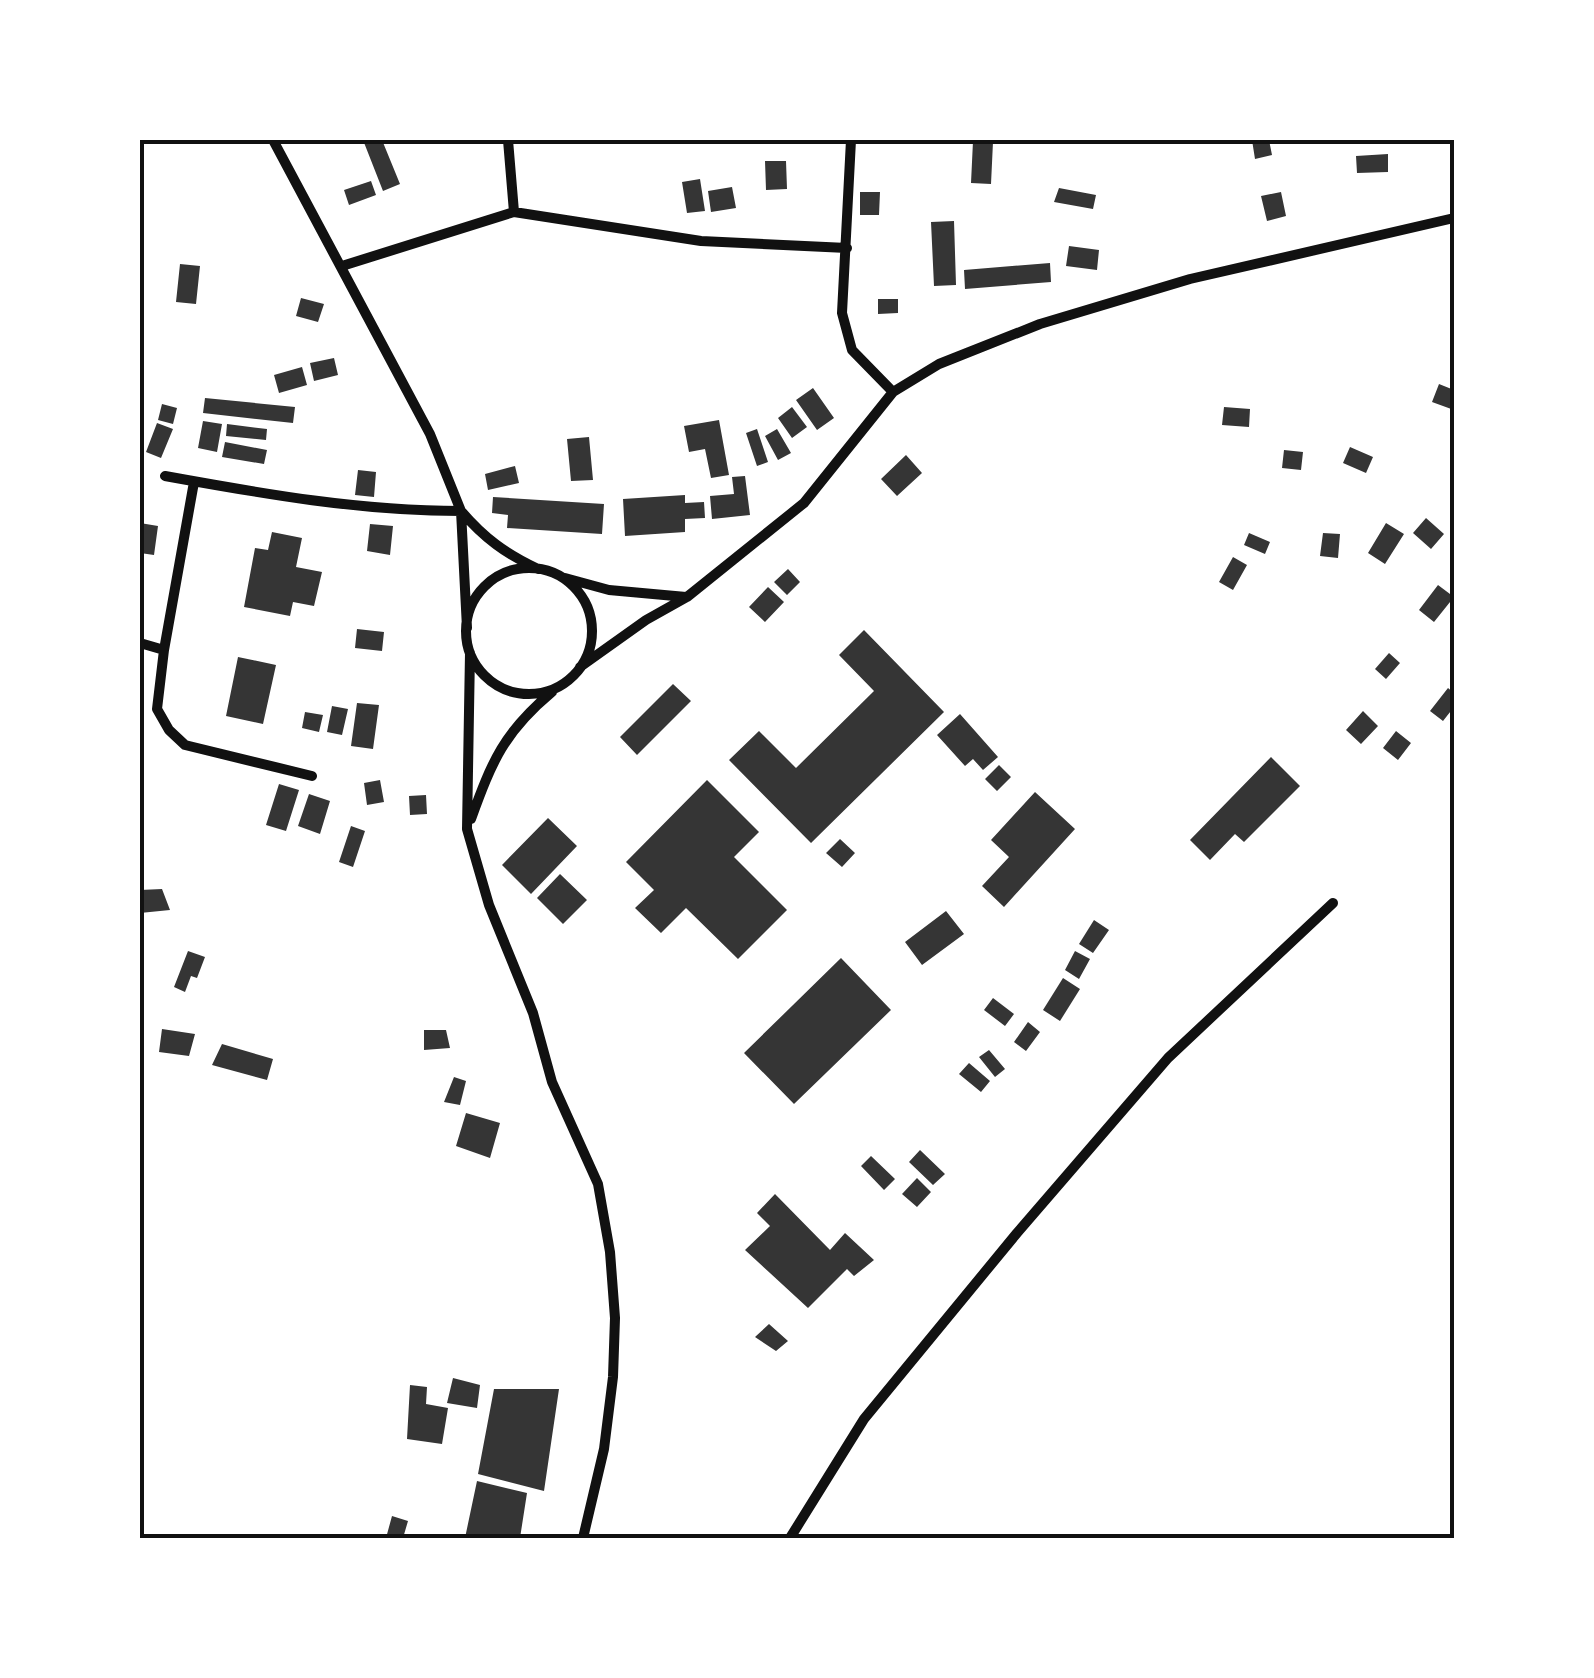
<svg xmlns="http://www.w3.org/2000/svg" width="1594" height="1678" font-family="'Roboto Condensed',sans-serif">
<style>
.building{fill:#353535}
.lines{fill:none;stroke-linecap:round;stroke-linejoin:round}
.minor{stroke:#111;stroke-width:10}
.neatline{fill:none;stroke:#111;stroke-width:4}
</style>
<rect width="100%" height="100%" fill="#fff"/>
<path class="building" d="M363 140H382L400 184 383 191Z
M1252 140H1269L1272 155 1255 159Z
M973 141 993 142 991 184 971 183Z
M1388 154V172L1357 173 1356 156Z
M765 161H786L787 189 766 190Z
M700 179 705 211 687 213 682 182Z
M371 181 376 195 349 205 344 190Z
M732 187 736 208 711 212 708 191Z
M1059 188 1096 195 1093 209 1054 202Z
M860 192H880L879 215H860Z
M1281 192 1286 216 1267 221 1261 196Z
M954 221 956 285 934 286 931 222Z
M1069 246 1099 250 1097 270 1066 266Z
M1050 263 1051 282 965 289 964 270Z
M180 264 200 266 196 304 176 302Z
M301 298 324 304 318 322 296 316Z
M878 299H898V313L878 314Z
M334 358 338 375 314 381 310 363Z
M302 367 307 385 279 393 274 375Z
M1439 384 1454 390V410L1432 402Z
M813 388 834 418 817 430 796 400Z
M205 398 295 407 293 423 203 413Z
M162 404 177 408 173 424 158 420Z
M792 407 807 427 792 438 778 418Z
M1224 407 1250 409 1249 427 1222 425Z
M719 420 729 475 711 478 705 449 689 452 684 426Z
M203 421 222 424 217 452 198 448Z
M157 423 173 429 161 458 146 452Z
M227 424 267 429 266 440 226 436Z
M757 429 768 462 757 466 746 433Z
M777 429 791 453 778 460 765 436Z
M589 437 593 480 571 481 567 439Z
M225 442 267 450 264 464 222 457Z
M1350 447 1373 457 1366 473 1343 463Z
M1284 450 1303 452 1301 470 1282 468Z
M906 455 922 473 897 496 881 479Z
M515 466 519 483 488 490 485 474Z
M358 470 376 472 374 497 355 495Z
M745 476 750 515 712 519 710 496 734 494 732 477Z
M685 495V503L704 502 705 518 685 519V532L625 536 623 499Z
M493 497 604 504 602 534 507 528 508 515 492 513Z
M1426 518 1444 534 1431 549 1413 533Z
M140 523 158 526 154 555 140 553Z
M1386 523 1404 534 1385 564 1368 553Z
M370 524 393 526 390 555 367 551Z
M272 532 302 538 296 567 322 572 314 606 293 602 290 616 244 607 255 548 268 550Z
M1249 533 1270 542 1265 554 1244 545Z
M1323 533 1340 534 1338 558 1320 556Z
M1233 557 1247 565 1233 590 1219 582Z
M788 569 800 582 787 595 774 582Z
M1438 585 1454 597 1434 622 1419 610Z
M768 587 784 602 765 622 749 607Z
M357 629 384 632 382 651 355 648Z
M864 630 944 712 811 843 729 760 759 731 796 768 874 691 839 655Z
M1389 653 1400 663 1386 679 1375 669Z
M238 657 276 665 263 724 226 716Z
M673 684 691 701 637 755 620 737Z
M1448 688 1454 693V707L1443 721 1430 711Z
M357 703 379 705 373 749 351 746Z
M332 706 348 709 342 735 327 732Z
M1363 711 1378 726 1361 744 1346 730Z
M305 712 323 715 319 732 302 728Z
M960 714 998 757 983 770 973 759 965 766 937 735Z
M1396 731 1411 743 1398 760 1383 748Z
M1271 757 1300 786 1244 842 1235 834 1210 860 1190 840Z
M999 765 1011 777 997 791 985 779Z
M380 780 384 802 367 805 364 783Z
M707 780 759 832 734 857 787 910 738 959 686 908 661 933 635 908 654 890 626 862Z
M279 784 299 790 286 831 266 825Z
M1035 792 1075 829 1004 907 982 886 1009 857 991 840Z
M309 794 330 801 320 834 298 826Z
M426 795 427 814 410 815 409 796Z
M548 818 577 846 531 894 502 865Z
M351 826 365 831 353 867 339 862Z
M840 839 855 853 842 867 826 853Z
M560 874 587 900 563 924 537 898Z
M162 889 170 910 140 913V890Z
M946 911 964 934 922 965 905 942Z
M1094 920 1109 930 1093 953 1079 944Z
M188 951 205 957 197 978 191 976 185 992 174 987Z
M1075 951 1090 959 1079 979 1065 970Z
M841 958 891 1010 794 1104 744 1053Z
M1063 978 1080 989 1060 1021 1043 1010Z
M993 998 1014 1014 1005 1026 984 1010Z
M1028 1022 1040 1032 1026 1051 1014 1042Z
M162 1029 195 1034 189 1056 159 1052Z
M424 1030H446L450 1048 424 1050Z
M222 1044 273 1059 267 1080 212 1065Z
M989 1050 1005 1069 995 1077 979 1057Z
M969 1063 990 1081 981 1092 959 1074Z
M454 1077 466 1081 460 1105 444 1102Z
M466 1113 500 1123 490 1158 456 1146Z
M920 1150 945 1174 933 1185 909 1162Z
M871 1156 895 1179 884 1190 861 1166Z
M917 1178 931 1192 917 1207 902 1194Z
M775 1194 830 1250 845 1233 874 1260 854 1276 847 1269 808 1308 745 1250 770 1226 757 1213Z
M769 1324 788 1341 776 1351 755 1337Z
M453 1378 480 1385 477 1408 447 1403Z
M410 1385 427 1387 426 1404 448 1408 442 1444 407 1439Z
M494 1389H559L544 1491 478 1474Z
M477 1481 527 1493 520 1538H465Z
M392 1516 408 1521 403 1538H386Z"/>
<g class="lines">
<path class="minor" d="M273 140 430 434 461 511 467 628
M508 140 514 212
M851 140 842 313 852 350 893 392
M342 266 514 212 701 241 847 248
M165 476C264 494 360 511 461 511 484 538 506 554 538 569
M194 482 164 650 157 709 169 730 185 745 312 776
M466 631a63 63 0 1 1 126 0a63 63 0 1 1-126 0Z
M565 578 609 590 686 597
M140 643 164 650
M470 653 467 829 489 905 533 1013 552 1082 598 1184 610 1252 615 1318 613 1377 604 1449 583 1538
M580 667 646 620 687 597 804 503 893 392 939 364 1040 324 1190 279 1454 218
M471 819C492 761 504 732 552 692
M790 1538 864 1419 1017 1233 1168 1058 1333 903"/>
</g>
<rect width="1594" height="1678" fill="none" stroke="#ffffff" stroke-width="285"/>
<rect x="142" y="142" width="1310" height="1394" class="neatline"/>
</svg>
